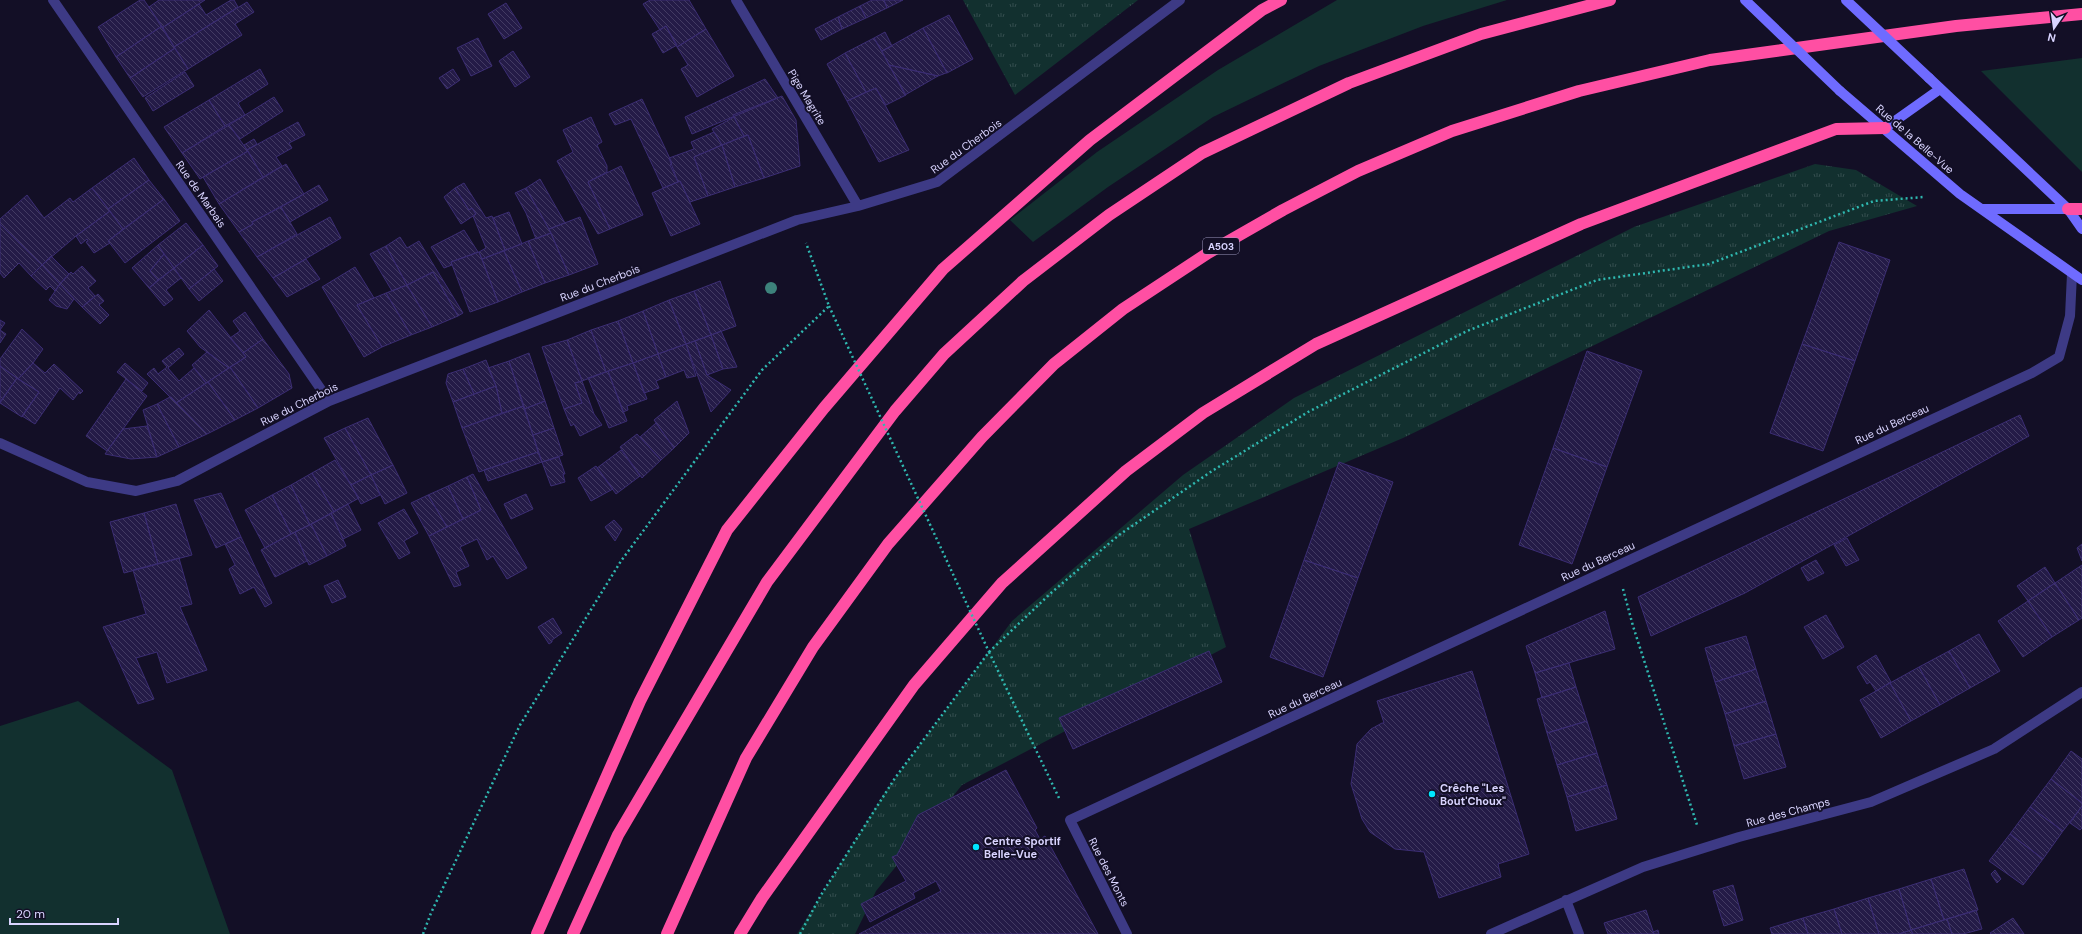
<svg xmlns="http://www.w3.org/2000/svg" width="2082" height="934" font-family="'DM Sans',sans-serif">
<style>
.grass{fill:#12302f}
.park{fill:url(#park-tufts)}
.building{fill:url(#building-back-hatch);stroke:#3b2d73}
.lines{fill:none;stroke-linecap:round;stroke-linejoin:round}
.path{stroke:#2fb8b0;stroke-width:2.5;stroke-dasharray:2 3;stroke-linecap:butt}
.minor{stroke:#3d3a85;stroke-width:10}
.secondary{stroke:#6f6bff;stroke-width:10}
.motorway{stroke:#ff4fa3;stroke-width:12}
.path-bridge{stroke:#2fb8b0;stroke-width:2.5;stroke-dasharray:2 3;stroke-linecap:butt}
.secondary-bridge{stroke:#6f6bff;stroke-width:10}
.tree{fill:#3d827b}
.poi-dot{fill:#00e5ff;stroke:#130f26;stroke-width:1.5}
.labels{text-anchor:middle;stroke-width:4;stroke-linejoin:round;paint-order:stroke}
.shield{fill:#130f26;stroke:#9e99be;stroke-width:1}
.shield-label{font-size:10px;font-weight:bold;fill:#d9d4ff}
.street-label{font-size:11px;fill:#d9d4ff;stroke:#130f26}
.poi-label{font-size:11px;font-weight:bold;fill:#d9d4ff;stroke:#130f26;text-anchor:start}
</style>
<defs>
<pattern id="park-tufts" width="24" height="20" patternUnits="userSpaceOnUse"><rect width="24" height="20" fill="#12302f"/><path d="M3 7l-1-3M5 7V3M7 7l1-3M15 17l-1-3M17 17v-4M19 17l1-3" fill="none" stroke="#344d4e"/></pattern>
<pattern id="building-back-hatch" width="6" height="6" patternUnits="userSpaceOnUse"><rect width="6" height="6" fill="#241b47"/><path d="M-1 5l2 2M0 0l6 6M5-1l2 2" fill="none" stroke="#433b63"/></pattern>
</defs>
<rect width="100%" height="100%" fill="#130f26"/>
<path class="grass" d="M1337 0H1507L1423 26 1319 66 1213 117 1108 187 1033 242 1010 220 1097 152 1218 70Z
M2082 58V172L1981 71Z
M78 701 172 770 230 934H0V726Z"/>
<path class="park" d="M963 0H1138L1015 95Z
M1815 164 1856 170 1917 206 1829 231 1403 438 1189 529 1226 647 962 785 876 891 855 934H797L885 792 1012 621 1183 475 1294 398 1634 227Z"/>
<path class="building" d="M140 0H144L162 26 116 57 98 27Z
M159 0H205L162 28 149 7Z
M231 0H234L238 7 174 47 162 28 199 4 206 15Z
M650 0H689L706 29 677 47 666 26 660 30 643 4Z
M872 0H884L887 8 866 18 860 6Z
M884 0H903L887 8Z
M247 2 254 12 235 24 242 35 188 69 174 47Z
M506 3 522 28 504 39 488 14Z
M860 6 866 18 842 29 838 17Z
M949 15 973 59 947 73 923 28Z
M838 17 842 29 821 40 815 29Z
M162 26 175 48 130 78 116 57Z
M666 26 677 45 663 53 652 34Z
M923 28 947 73H946L938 76 889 65 882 51Z
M706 29 734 76 697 97 681 69 688 65 677 47Z
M885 32 892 46 882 51 874 38Z
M478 38 492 66 471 76 457 48Z
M874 38 906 95 886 105 876 88 866 92 845 53Z
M175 48 188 69 143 97 130 78Z
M513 51 530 77 515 87 499 61Z
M845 53 866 92 847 101 827 64Z
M889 65 938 76 905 95Z
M260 69 268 84 238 103 245 115 225 126 209 100Z
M453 69 460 80 447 89 439 78Z
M185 72 194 86 153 111 145 98Z
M765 79 778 98 692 134 685 117Z
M876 88 909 150 879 162 847 101Z
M782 96 796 120 800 166 764 178 748 135 744 136 733 115Z
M274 97 283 111 240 139 229 125Z
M642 99 672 163 670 165 678 182 663 188 631 119 615 125 609 114Z
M209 100 225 126 182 153 164 127Z
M591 117 602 142 597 145 607 166V172L588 182 610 229 598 234 557 161 573 152 563 130Z
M734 117 744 136 722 145 712 129Z
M298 122 305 135 289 143 292 148 276 157 282 166 263 177 247 150Z
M229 125 248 151 200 179 182 153Z
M714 132 722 145 694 157 708 196 690 202 680 181 678 182 669 158 694 149 691 142Z
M748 135 764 178 735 187 722 145Z
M254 139 257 144 247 150 244 145Z
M722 145 735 187 708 196 694 157Z
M248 151 263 177 219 204 203 177Z
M134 158 149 180 108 209 92 188Z
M286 164 304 194 252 222 253 224 239 232 219 204Z
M621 166 643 215 610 229 588 182Z
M540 179 565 223 549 229 526 188Z
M149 180 164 199 123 229 108 209Z
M680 181 700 224 671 236 652 193Z
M464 183 486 218 492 216 505 250 482 259 479 252 486 248 473 216 476 214 472 208 469 210 455 188Z
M319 185 328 200 290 222 281 207Z
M92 188 110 211 76 236 42 265 0 224V219L27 195 44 218 70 198 73 202Z
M455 188 469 210 472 208 476 214 461 224 444 197Z
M526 188 551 233 536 239 526 213 515 193Z
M164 199 180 221 125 263 108 241Z
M281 207 297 234 257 257 239 232 253 224 252 222Z
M110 211 123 229 108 241 110 243 94 253 86 242 88 241 87 239 81 244 76 236Z
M509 212 522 244 505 250 493 218Z
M330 217 341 238 273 278 257 257Z
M580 217 598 264 569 275 549 229Z
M186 223 203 245 174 268 158 245Z
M0 224 42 265 31 276 19 263 4 278 0 273Z
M464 230 478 252 451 262 452 265 444 268 431 247Z
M551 233 569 275 545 283 528 241Z
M400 237 407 248 419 241 463 313 458 316 433 272 407 285 386 246Z
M528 241 545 283 522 292 504 251Z
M1839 242 1890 260 1855 361 1802 344Z
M158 245 164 254 150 271 158 280 149 288 132 268Z
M203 245 218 266 189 289 174 268Z
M386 246 407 285 392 291 370 254Z
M504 251 522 292 498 302 482 259Z
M479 252 498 302 470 312 451 262Z
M164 254 174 268 158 280 150 271Z
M51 256 69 274 60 284 42 265Z
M306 259 320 279 287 297 273 278Z
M42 265 60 284 55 291 50 286 46 290 31 276Z
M82 266 96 281 88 288 95 296 82 307 60 284 71 272 73 274Z
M355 267 374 298 357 305 382 347 364 357 322 287Z
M174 268 181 278 166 290 173 299 164 306 149 288Z
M214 269 223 281 199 301 189 289Z
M433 272 458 316 432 327 407 285Z
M720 281 736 326 711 335 694 291Z
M60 284 74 299 67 309 56 306 49 300Z
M407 285 432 327 411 335 386 293Z
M694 291 711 335 686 344 669 300Z
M386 293 411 335 382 347 357 305Z
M98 294 104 301 99 305 109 315 100 324 82 307Z
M669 300 686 344 658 354 643 311Z
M209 310 246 357 229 368 200 347 187 331Z
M643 311 658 354 633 363 618 321Z
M245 312 263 339 243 353 230 338 240 331 233 321Z
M0 320 5 323 0 330 6 334 0 343Z
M618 321 633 363 606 372 591 330Z
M22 329 43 349 33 363 18 379 0 366V359Z
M591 330 606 372 582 381 567 340Z
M721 331 737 367 723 369 711 335Z
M711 335 723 369 707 375 695 341Z
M263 339 289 374 292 388 258 408 230 367 246 357 243 353Z
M567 340 582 381 575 383 582 403 564 409 542 347Z
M695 341 707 375 731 390 711 412 686 344Z
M686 344 696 376 687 378 684 370 666 377 658 354Z
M1802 344 1855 361 1823 451 1770 433Z
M179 348 184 354 168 368 179 381 194 368 206 383 176 403 147 374 154 368 158 374 167 367 162 361Z
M1587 351 1642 371 1607 467 1553 448Z
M207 352 229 368 206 383 192 365Z
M529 353 545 401 524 409 509 361Z
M658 354 666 377 656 381 659 388 644 393 633 363Z
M486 360 496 386 474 394 463 369Z
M509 361 524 406 502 413 496 386 488 368Z
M33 363 45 373 54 364 83 391 80 394 79 392 73 400 60 388 35 424 22 416 39 392 18 379Z
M125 363 148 383 142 391 117 372Z
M633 363 647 399 627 406 628 410 623 412 608 371Z
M0 366 17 378 0 402Z
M230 367 258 408 235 420 208 382Z
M463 369 474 394 453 402 446 383 448 374Z
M608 371 627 421 609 428 588 378Z
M17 378 39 392 22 417 0 403Z
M126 379 147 396 107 451 86 436Z
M582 381 594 414 602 425 580 436 574 424 571 426 564 409 582 403 575 383Z
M208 382 235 420 207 434 176 403Z
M496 386 502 413 462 428 453 402Z
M170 397H171L207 434 179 447 157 404Z
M545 401 554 428 533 435 524 409Z
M677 401 689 433 674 448 654 420Z
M157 404 179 447 157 457 143 410Z
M524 406 538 452 479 472 462 428Z
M2020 415 2029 436 1745 593 1651 636 1638 597Z
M368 418 393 465 371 475 345 428Z
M656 423 674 448 661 460 640 437Z
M147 426 157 457 131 459 105 454 123 429Z
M345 428 371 475 351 485 324 438Z
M554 428 563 455 542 462 533 435Z
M637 434 661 460 642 478 620 447Z
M1553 448 1607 467 1572 564 1519 545Z
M621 450 640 476 616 494 597 468Z
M538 452 542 462 488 481 484 470Z
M559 457 565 474H563L565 482 551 486 542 462Z
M335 460 359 498 334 512 312 473Z
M1339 462 1393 482 1358 578 1304 560Z
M393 465 407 493 385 504 371 475Z
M596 466 613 489 591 501 578 478Z
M312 473 334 512 310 525 291 485Z
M473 474 527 568 507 579 493 556 487 560 477 539 460 547 469 566 456 572 461 585 454 587 429 536 481 510 467 477Z
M371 475 380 495 361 504 351 485Z
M467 477 481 510 463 519 448 486Z
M291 485 310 525 291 534 272 495Z
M448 486 463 519 447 527 428 495Z
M221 493 241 537 216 548 194 500Z
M526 494 533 509 511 519 504 504Z
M272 495 291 534 265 548 245 510Z
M428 495 447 527 429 536 411 503Z
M176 504 192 555 158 564 144 513Z
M348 504 361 530 343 539 331 513Z
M404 509 418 533 404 541 410 553 399 559 378 523Z
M144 513 158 564 124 573 110 522Z
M331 513 346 546 327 556 311 524Z
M614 520 622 529 615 541 605 527Z
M311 524 327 556 309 565 295 532Z
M295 532 307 561 275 577 261 550Z
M241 537 272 603 265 607 254 587 240 594 229 569 235 565 225 544Z
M1847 538 1859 560 1846 566 1834 545Z
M2082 544V561L2077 548Z
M179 558 192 604 180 607 207 670 167 683 157 652 136 658 154 699 138 704 103 627 146 614 133 570Z
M1304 560 1358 578 1323 677 1270 657Z
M1816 560 1824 573 1808 581 1801 568Z
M2082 565V618L2079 620 2055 583Z
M2045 567 2055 583 2028 601 2017 586Z
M338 580 346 597 332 603 324 586Z
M2055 583 2079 620 2052 637 2028 601Z
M2028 601 2052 637 2023 657 1998 621Z
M1605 611 1615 649 1535 673 1526 646Z
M1826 615 1844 647 1823 659 1804 627Z
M553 618 562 633 552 640V642L549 644 538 627Z
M1979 634 2000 671 1970 688 1949 651Z
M1746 636 1756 669 1715 682 1705 648Z
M1209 651 1222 682 1073 749 1059 718Z
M1949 651 1970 688 1940 705 1919 667Z
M1876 655 1891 682 1876 691 1870 682 1867 684 1857 667Z
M1569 663 1576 687 1542 698 1535 673Z
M1919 667 1940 705 1911 721 1890 683Z
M1756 669 1766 701 1725 714 1715 682Z
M1472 671 1529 854 1498 864 1501 877 1439 898 1424 852 1395 849 1370 832 1362 819 1351 784 1354 766 1357 744 1371 729 1382 723H1384L1377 701Z
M1890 683 1911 721 1881 738 1860 700Z
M1576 687 1587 721 1547 733 1537 699Z
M1766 701 1776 734 1734 746 1725 714Z
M1587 721 1597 753 1557 765 1547 733Z
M1776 734 1786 767 1744 779 1734 746Z
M2071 751 2082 759V803L2051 779Z
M1597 753 1607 785 1567 797 1557 765Z
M1006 770 1037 828 1035 830 1040 839 1045 836 1098 934H859L941 891 936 881 913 893 915 898 870 922 861 904 906 881 892 857 897 855 918 815Z
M2051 779 2082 803V806L2063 831 2030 807Z
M1607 785 1617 819 1576 831 1567 797Z
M2082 806V828L2080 830 2070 823Z
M2030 807 2063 831 2043 859 2010 834Z
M2010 834 2043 859 2023 885 1989 861Z
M1964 869 1978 910 1944 920 1931 879Z
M1995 870 2001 879 1997 883 1991 874Z
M1931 879 1944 920 1911 930 1899 889Z
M1733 885 1743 920 1724 926 1713 891Z
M1899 889 1911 930 1899 934H1879L1868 898Z
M1868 898 1879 934H1842L1834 909Z
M1834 909 1842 934H1808L1803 918Z
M1646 910 1654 934H1608L1604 923Z
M1976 910 1982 929 1963 934H1952L1947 919Z
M1803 918 1808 934H1772L1770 928Z
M2013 918 2024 934H1991L1990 933Z
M1947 919 1952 934H1913L1911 930Z
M1658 930 1659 934H1654L1653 932Z
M1911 930 1913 934H1899Z"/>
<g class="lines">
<path class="path" d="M1623 589 1633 626 1697 825
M989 652 1059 798
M423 934 431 913 520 725 621 561 762 370 829 306 806 243
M800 934 821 895 895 778 989 652 1051 593 1119 535 1212 471 1308 412 1467 331 1597 280 1709 264 1874 201 1924 197"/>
<path class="minor" d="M53 0 329 401
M736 0 858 206
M0 443 87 482 136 491 177 481 329 401 797 220 858 206 937 182 1180 0
M1566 900 1579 934
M1127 934 1070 820 2032 373 2059 357 2070 316 2072 274
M1491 934 1643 867 1739 837 1871 802 1994 749 2082 692"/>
<path class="secondary" d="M1929 78 2068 209 2082 229
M1840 91 1960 194 2082 280
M1885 128 1940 89
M1983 209H2068"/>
<path class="motorway" d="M2068 209H2082
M537 934 640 701 727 530 824 408 943 269 1090 140 1262 10 1281 0
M573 934 618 835 767 582 895 411 944 354 1023 281 1109 215 1202 153 1349 83 1481 34 1610 0
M667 934 746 758 813 647 888 544 982 437 1054 364 1123 309 1208 253 1283 210 1358 171 1452 131 1579 91 1710 60 1956 26 2082 14
M740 934 762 898 914 685 1002 583 1126 471 1203 413 1316 344 1581 224 1836 129 1885 128"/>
<path class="path-bridge" d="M829 306 989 652"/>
<path class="secondary-bridge" d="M1745 0 1840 91
M1846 0 1929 78"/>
</g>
<circle class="tree" cx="771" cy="288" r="6"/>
<g class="poi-dot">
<circle cx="1432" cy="794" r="4"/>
<circle cx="976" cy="847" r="4"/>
</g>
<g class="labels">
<rect class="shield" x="1203" y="238" width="36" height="16" rx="3"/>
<g class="shield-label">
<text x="1221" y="250">A503</text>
</g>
<g class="street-label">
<text transform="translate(807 97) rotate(59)" y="4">Pige Magrite</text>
<text transform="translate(1915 139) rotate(41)" y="4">Rue de la Belle-Vue</text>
<text transform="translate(966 146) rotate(-36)" y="4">Rue du Cherbois</text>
<text transform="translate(201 194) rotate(55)" y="4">Rue de Marbais</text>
<text transform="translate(600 283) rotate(-21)" y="4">Rue du Cherbois</text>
<text transform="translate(299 404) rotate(-26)" y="4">Rue du Cherbois</text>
<text transform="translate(1892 424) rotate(-25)" y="4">Rue du Berceau</text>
<text transform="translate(1598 561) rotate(-25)" y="4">Rue du Berceau</text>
<text transform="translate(1305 698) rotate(-25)" y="4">Rue du Berceau</text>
<text transform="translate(1788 812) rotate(-15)" y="4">Rue des Champs</text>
<text transform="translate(1109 872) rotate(63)" y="4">Rue des Monts</text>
</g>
<g class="poi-label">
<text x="1440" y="792">Crêche "Les<tspan x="1440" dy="13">Bout'Choux"</tspan></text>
<text x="984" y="845">Centre Sportif<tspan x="984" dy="13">Belle-Vue</tspan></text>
</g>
</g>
<g transform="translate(2054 28) rotate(193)" stroke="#130f26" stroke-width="3" paint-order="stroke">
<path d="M0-3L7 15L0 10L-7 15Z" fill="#d9d4ff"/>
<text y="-6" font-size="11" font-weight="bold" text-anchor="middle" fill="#d9d4ff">N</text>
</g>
<path d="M10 918v6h108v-6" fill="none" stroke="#d9d4ff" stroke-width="2"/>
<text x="16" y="918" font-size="12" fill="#d9d4ff" stroke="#130f26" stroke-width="3" paint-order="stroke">20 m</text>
</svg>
